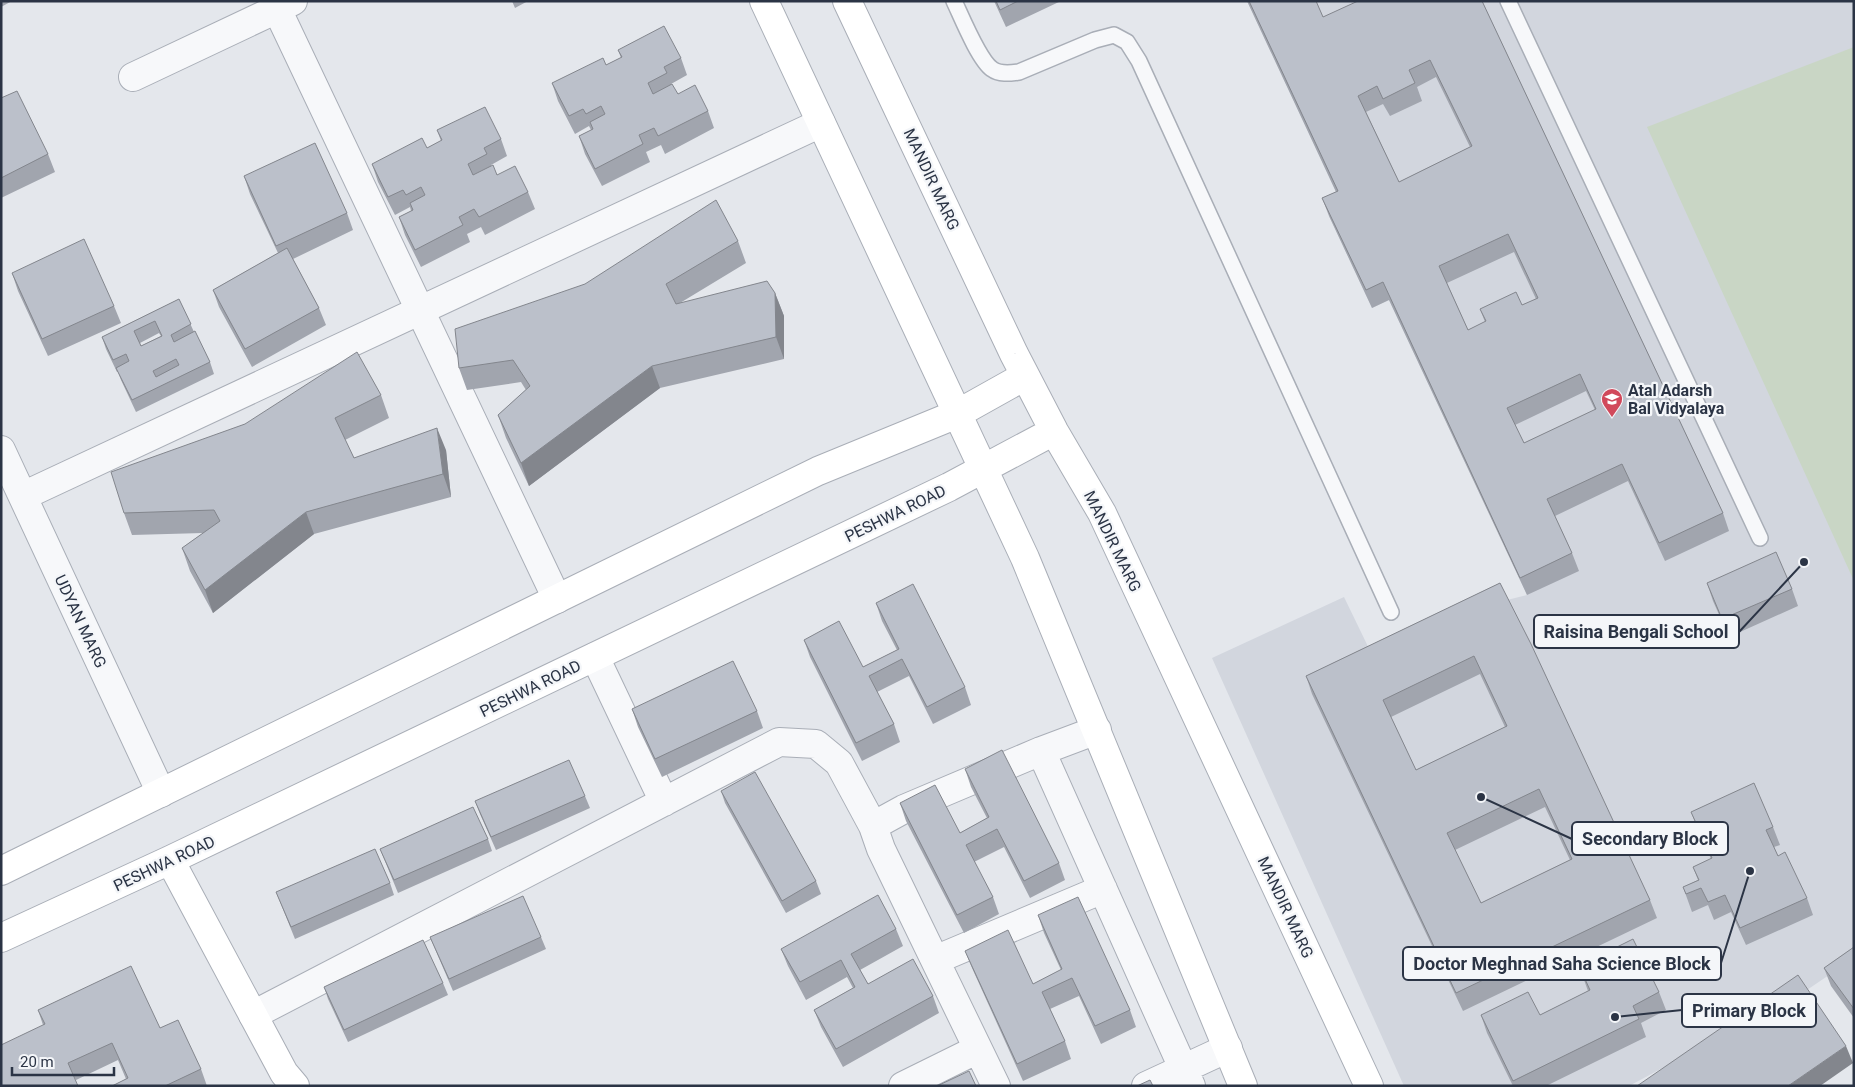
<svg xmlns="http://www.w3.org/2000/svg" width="1855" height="1087" font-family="Roboto,sans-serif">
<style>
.built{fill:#d2d6de}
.green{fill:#c9d6c5}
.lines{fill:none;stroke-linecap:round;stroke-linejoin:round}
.lane-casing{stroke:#a9aeb7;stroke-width:18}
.street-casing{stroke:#a9aeb7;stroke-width:30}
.secondary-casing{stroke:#a9aeb7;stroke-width:30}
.lane{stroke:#f7f8fa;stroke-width:15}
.street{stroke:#f7f8fa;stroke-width:28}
.secondary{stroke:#fff;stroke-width:28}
.wall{fill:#a1a5ae;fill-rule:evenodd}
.shaded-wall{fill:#83868d}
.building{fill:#bbc0ca;stroke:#83868d;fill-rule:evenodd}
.labels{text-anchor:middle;stroke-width:4.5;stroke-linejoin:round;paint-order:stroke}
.street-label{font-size:16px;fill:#2b3445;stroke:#f4f6f9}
.poi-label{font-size:16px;font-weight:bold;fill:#2b3445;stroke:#f4f6f9;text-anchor:start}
.leader{fill:none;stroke:#2b3445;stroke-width:2}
.callout-dot{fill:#2b3445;stroke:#f4f6f9;stroke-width:2}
.callout{fill:#f4f6f9;stroke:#2b3445;stroke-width:2}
.callout-label{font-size:18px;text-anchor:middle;font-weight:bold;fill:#2b3445}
</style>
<rect width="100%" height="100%" fill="#e4e7ec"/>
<path class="built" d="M1247 1H1854V958L1804 992 1629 1086H1404L1212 658 1344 597 1376 663 1507 600 1527 595 1389 300 1372 308 1329 216 1344 208Z"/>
<path class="green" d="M1854 47V581L1647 127Z"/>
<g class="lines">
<g class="lane-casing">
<path id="lane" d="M954 1C962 18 979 60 992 69 1000 75 1011 73 1019 72L1095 40 1114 35 1127 42 1139 61 1391 612
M1508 1 1760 538"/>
</g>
<g class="street-casing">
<path id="street" d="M293 1 277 9 557 599
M133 77 277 9
M1 450 161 793
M23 496 821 123
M595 657 664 802
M1041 751 1191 1086
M935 960 1103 889
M253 1015 779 742 816 744 839 763 873 826
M903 1086 978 1049
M996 1086 881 849 873 826 904 809 1041 751 1097 730
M1146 1086 1228 1048"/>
</g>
<g class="secondary-casing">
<path id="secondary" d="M764 1 1025 558 1243 1086
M847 1 1014 354 1054 431 1102 513 1369 1086
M170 860 284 1073 295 1086
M1 871 818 471 957 414 1025 376
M1 938 170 860 949 487 1054 431"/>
</g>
<use href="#lane" class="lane"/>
<use href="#street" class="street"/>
<use href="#secondary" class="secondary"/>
</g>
<path class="wall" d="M1 1H12L1 7Z
M512 1H528L515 8Z
M994 1H1061L1006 27Z
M1247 1H1316L1323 17 1482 1 1723 513 1729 531 1665 561 1628 481 1555 516 1572 553 1579 571 1527 595 1389 300 1372 308 1329 216 1322 198 1336 192ZM1436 77 1470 147 1399 182 1366 112 1383 104 1390 116 1422 101 1417 87ZM1514 252 1536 299 1522 305 1480 309 1485 322 1468 330 1447 283ZM1586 391 1595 410 1524 443 1515 425Z
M618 50 681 58 687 75 671 84V85L678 94 708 111 714 128 665 154 661 145 646 152 650 162 602 186 585 154 579 136 591 130 589 126 575 134 558 101 552 83 606 65 621 58Z
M1 98 48 154 55 172 1 198Z
M437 130 501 139 507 156 491 165V166L497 175 528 192 535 209 485 235 481 227 467 234 470 242 421 267 405 235 399 217 411 211 410 207 395 215 378 182 372 164 427 148 441 141Z
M244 176 347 213 353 230 293 259 319 308 326 325 252 367 219 307 213 290 278 253 250 194Z
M738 241 746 263 680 303 775 293 784 316V359L660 388 529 486 506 438 498 415 526 390 521 382 467 390 459 368Z
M12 273 114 306 121 323 48 356 18 291Z
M179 299 194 332 210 362 214 374 136 412 121 380 118 372H117L106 349 102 337ZM159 333 161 336 141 346 140 343Z
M381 395 389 418 345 440 354 458 446 450 451 497 314 534 213 613 190 571 182 548 203 533 132 535 124 513Z
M1500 583 1650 900 1657 918 1463 1011 1312 694 1306 676ZM1480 674 1505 727 1416 770 1391 717ZM1545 807 1570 860 1481 903 1455 850Z
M1707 583 1792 589 1798 606 1729 637 1713 601Z
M876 603 965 687 971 705 933 724 909 676 877 692 894 724 900 742 862 761 810 657 804 640 863 667 897 650 882 621Z
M632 709 757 711 763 728 662 777 638 727Z
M965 769 1059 863 1065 880 1030 898 1004 847 974 862 993 897 999 914 964 933 906 821 900 803 960 833 987 818 971 787Z
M721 791 816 881 821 894 786 913 725 803Z
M585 796 590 808 496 850 480 814 475 801Z
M1691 812 1773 827 1780 845 1774 847 1778 856 1807 898 1813 915 1746 945 1731 912 1714 920 1708 905 1692 912 1683 887 1698 880 1693 867 1711 859 1698 830Z
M488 839 492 851 398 893 380 849Z
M390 883 394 895 295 939 276 892Z
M1038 915 1130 1010 1136 1027 1101 1044 1079 996 1050 1009 1065 1041 1071 1059 1023 1081 972 968 965 951 1033 984 1061 970 1044 933Z
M896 929 903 946 860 970 868 984 933 996 939 1013 843 1067 821 1027 814 1010 853 988 847 977 806 1000 788 966 781 949Z
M430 937H541L546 949 453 991 435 949Z
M1854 947V1018L1831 986 1824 968Z
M1579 966 1659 992 1666 1010 1641 1023 1646 1037 1546 1086H1513L1487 1033 1481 1015H1540L1588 991Z
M443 983 448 995 348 1042 328 999 324 987Z
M38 1010 160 1028 201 1069 207 1086H112L126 1079 118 1060 76 1080 43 1025Z"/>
<path class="shaded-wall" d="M775 293 784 316V359L776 337Z
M652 366 660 388 529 486 521 463Z
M437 428 446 450 451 497 443 474Z
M306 512 314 534 213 613 205 590Z
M1846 1046 1853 1063 1820 1086H1788Z"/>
<path class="building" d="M996 1H1018L1000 10Z
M1249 1H1316L1323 17 1358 1H1482L1723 513 1659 543 1622 464 1547 499 1572 553 1520 578 1383 282 1366 290 1322 198 1338 191ZM1430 60 1472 146 1399 182 1358 96 1377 86 1383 99 1415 83 1409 70ZM1508 234 1538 298 1522 305 1516 292 1480 309 1486 321 1468 330 1439 266ZM1580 374 1596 409 1524 443 1507 408Z
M664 26 681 58 664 67 667 73 648 83 653 94 672 84 678 94 695 85 708 111 658 136 654 128 639 135 643 144 595 169 579 136 593 129 590 122 605 114 601 106 586 114 583 109 569 116 552 83 603 58 606 65 622 57 618 50Z
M17 91 48 154 1 178V98Z
M485 107 501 139 484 148 487 154 468 164 473 175 493 165 497 175 515 166 528 192 479 217 474 209 459 217 463 225 415 250 399 217 413 210 410 203 425 195 421 187 406 195 403 190 388 197 372 164 422 138 427 148 442 140 437 130Z
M315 143 347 213 276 246 244 176Z
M716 200 738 241 666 284 676 304 767 281 775 293 776 337 652 366 521 463 498 415 530 386 513 360 459 368 455 329 585 284Z
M84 239 114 306 42 339 12 273Z
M287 248 319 308 245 349 213 290Z
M179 299 191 324 171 335 174 342 195 331 210 362 132 400 116 368 129 361 126 354 113 360 102 337ZM155 321 162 336 141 346 134 331ZM176 359 179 365 156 377 153 371Z
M357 352 381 395 335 418 354 458 437 428 443 474 306 512 205 590 182 548 220 521 214 510 124 513 111 472 245 424Z
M1776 552 1792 589 1722 619 1707 583Z
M1500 583 1531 644 1650 900 1456 993 1306 676ZM1474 656 1507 726 1416 770 1383 700ZM1539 789 1572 859 1481 903 1447 833Z
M913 584 965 687 927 707 902 659 869 676 894 724 856 743 804 640 839 621 863 667 899 649 876 603Z
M733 661 757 711 655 759 632 709Z
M1002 750 1059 863 1024 881 997 829 966 845 993 897 957 915 900 803 935 785 960 833 989 817 965 769Z
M569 760 585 796 491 837 475 801Z
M755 772 816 881 782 901 721 791Z
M1754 783 1773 827 1766 830 1778 856 1785 852 1807 898 1740 928 1725 895 1708 902 1701 888 1686 894 1683 887 1699 880 1693 867 1712 858 1691 812Z
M473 807 488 839 394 880 380 849Z
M375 849 390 883 291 927 276 892Z
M878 895 896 929 851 954 868 984 913 959 933 996 836 1049 814 1010 855 987 841 960 800 982 781 949Z
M523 896 541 937 449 979 430 937Z
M1078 897 1130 1010 1095 1026 1072 978 1042 992 1065 1041 1017 1064 965 951 1008 930 1033 984 1062 969 1038 915Z
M1633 939 1659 992 1633 1006 1639 1019 1513 1081 1481 1015 1528 992 1540 1015 1590 990 1579 966Z
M423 940 443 983 344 1030 324 987Z
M1854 947V1009L1824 968Z
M131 966 160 1028 178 1020 201 1069 165 1086H112L128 1078 112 1043 68 1063 78 1086H1V1045L45 1024 38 1010Z
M1798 975 1846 1046 1788 1086H1637Z
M969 1071 976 1086H937Z
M1150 1080 1153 1086H1137Z"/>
<defs>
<g id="school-pin" transform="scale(1.125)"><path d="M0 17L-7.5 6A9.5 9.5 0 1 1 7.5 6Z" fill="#d1495b" stroke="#f4f6f9"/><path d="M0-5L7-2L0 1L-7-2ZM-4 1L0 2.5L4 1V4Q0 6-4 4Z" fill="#fff"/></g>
</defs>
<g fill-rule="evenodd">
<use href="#school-pin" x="1612" y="399"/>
</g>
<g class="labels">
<g class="street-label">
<text transform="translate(932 179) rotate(65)" y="6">MANDIR MARG</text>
<text transform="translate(895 513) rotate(-26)" y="6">PESHWA ROAD</text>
<text transform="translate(1113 541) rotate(64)" y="6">MANDIR MARG</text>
<text transform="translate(81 621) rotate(65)" y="6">UDYAN MARG</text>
<text transform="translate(530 688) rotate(-26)" y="6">PESHWA ROAD</text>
<text transform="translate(164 863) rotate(-25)" y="6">PESHWA ROAD</text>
<text transform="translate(1286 907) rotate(65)" y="6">MANDIR MARG</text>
</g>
<g class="poi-label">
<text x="1628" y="396">Atal Adarsh<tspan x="1628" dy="18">Bal Vidyalaya</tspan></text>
</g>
</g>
<path class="leader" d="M1804 562L1739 632M1481 797L1572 839M1750 871L1721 963M1615 1017L1682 1010"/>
<g class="callout-dot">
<circle cx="1804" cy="562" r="5"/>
<circle cx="1481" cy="797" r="5"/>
<circle cx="1750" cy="871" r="5"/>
<circle cx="1615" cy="1017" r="5"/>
</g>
<g class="callout">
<rect x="1534" y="615" width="205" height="33" rx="5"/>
<rect x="1572" y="822" width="156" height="33" rx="5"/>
<rect x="1403" y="947" width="318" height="33" rx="5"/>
<rect x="1682" y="994" width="134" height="33" rx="5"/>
</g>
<g class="callout-label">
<text x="1636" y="638">Raisina Bengali School</text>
<text x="1650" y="845">Secondary Block</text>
<text x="1562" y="970">Doctor Meghnad Saha Science Block</text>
<text x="1749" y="1017">Primary Block</text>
</g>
<rect width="1855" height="1087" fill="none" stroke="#2b3445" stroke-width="5"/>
<path d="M12 1067v8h102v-8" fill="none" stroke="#2b3445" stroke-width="2.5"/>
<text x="20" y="1067" font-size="15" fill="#2b3445" stroke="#f4f6f9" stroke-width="4" paint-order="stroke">20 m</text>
</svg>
